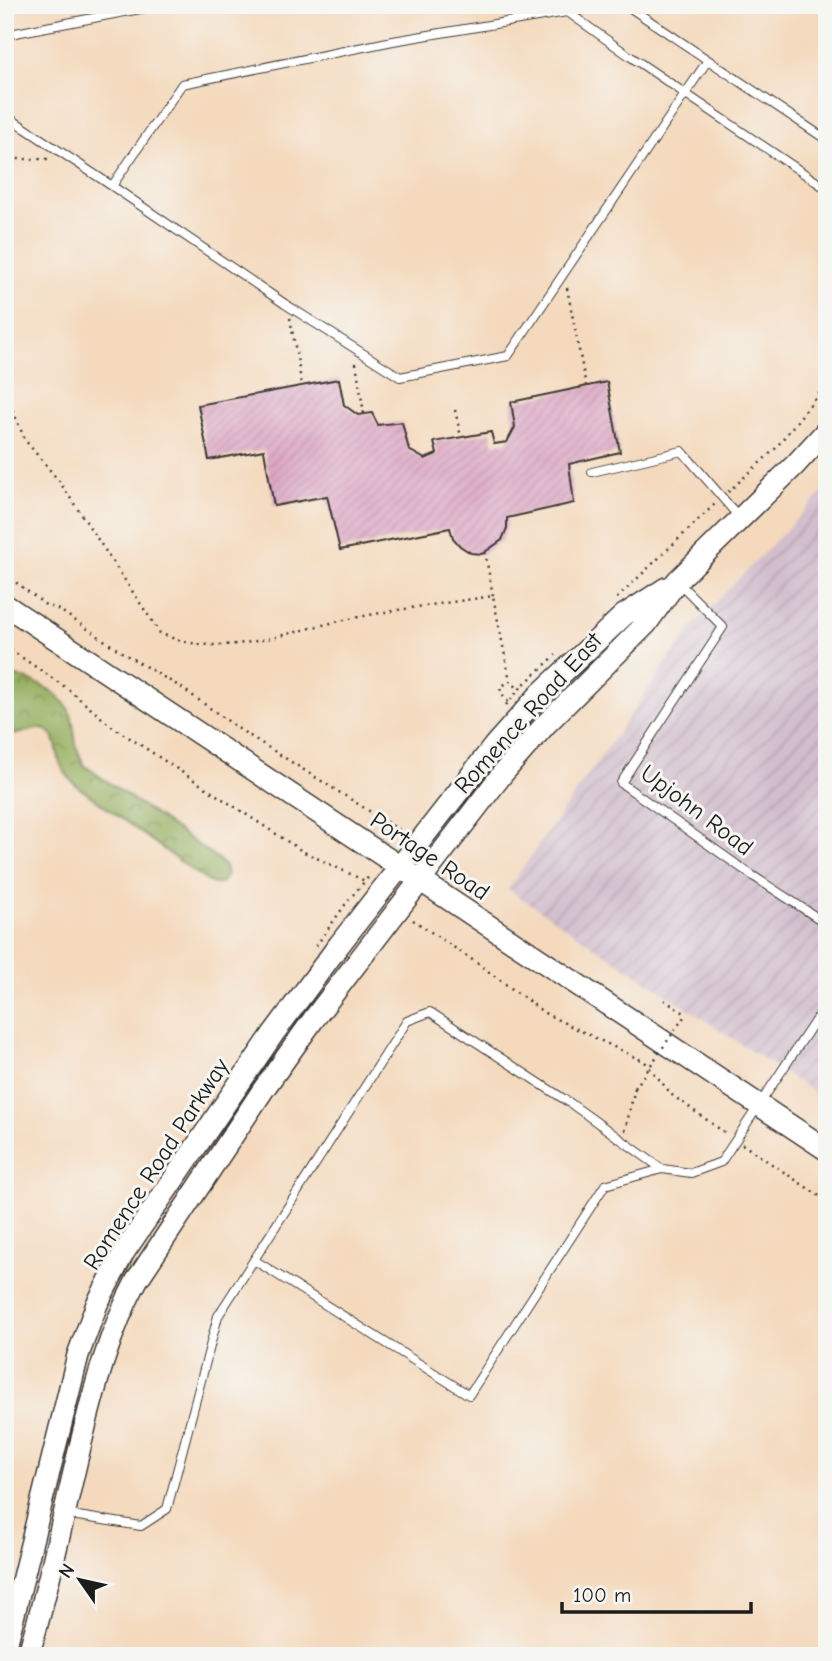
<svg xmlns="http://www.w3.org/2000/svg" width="832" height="1661" font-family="'Comic Neue',sans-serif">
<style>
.industrial{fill:url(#industrial-furrows)}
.forest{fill:url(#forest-crowns);stroke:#5a663f;stroke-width:2}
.building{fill:url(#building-hatch)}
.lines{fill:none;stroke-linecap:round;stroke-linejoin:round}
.lane-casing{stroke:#3c3834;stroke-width:10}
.secondary-casing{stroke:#3c3834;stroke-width:24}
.path{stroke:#3c3834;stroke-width:2.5;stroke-dasharray:2 5;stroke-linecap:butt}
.lane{stroke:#fff;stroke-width:8}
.secondary{stroke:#fff;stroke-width:21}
.path-bridge{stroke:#3c3834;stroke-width:2.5;stroke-dasharray:2 5;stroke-linecap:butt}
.labels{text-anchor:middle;stroke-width:6;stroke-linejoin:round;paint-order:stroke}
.street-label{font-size:24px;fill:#1c1c1c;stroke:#f6f6f2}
</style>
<defs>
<pattern id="industrial-furrows" width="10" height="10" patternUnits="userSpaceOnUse" patternTransform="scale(1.75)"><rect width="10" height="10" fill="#d1bdcc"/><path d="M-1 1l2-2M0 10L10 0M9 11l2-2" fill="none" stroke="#b3a2af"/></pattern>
<pattern id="forest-crowns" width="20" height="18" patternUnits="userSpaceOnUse" patternTransform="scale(1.75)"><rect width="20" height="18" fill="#97b062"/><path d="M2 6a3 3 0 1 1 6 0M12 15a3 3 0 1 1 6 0" fill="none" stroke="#7a8e50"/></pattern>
<pattern id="building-hatch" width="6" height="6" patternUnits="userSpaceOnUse" patternTransform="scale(1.75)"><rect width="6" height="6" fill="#dca5c3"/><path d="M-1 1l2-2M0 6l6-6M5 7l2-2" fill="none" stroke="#bc8da7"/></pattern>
</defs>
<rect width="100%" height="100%" fill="#f6f6f2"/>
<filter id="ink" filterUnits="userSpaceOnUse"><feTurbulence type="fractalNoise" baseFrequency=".0143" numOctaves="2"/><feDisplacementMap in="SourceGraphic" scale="14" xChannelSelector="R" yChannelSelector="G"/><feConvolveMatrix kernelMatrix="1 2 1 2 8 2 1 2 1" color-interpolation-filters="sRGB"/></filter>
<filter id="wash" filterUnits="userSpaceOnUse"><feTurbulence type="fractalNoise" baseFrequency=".00686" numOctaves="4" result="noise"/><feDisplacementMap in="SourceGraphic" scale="28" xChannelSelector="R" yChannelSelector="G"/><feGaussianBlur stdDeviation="1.57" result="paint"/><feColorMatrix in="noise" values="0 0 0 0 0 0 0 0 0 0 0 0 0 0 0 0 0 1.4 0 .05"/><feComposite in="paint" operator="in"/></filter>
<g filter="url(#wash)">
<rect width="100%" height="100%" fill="#f4d9bc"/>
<path class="industrial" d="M827 488V1101L508 889 692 627Z"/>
<path class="forest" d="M5 672C32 681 68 690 73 724 76 742 75 749 85 766L218 859 225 867 227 875 221 883 214 884 207 881 77 786C70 779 64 773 60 763 56 751 58 727 38 729 27 730 18 736 5 735Z"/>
<g id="blocks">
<path class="building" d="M339 379 344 405 358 415 372 413 378 425 402 422 409 450 425 459 437 454 434 442 491 432 494 444 507 442 515 427 511 402 607 382 620 452 569 464 574 503 507 518V528L502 540 482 554 471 553 460 546 453 538 450 528 340 550 327 496 274 506 264 450 209 460 198 405Z"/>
</g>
</g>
<g filter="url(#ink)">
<use href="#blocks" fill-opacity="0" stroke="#3c3834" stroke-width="2"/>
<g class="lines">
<g class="lane-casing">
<path id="lane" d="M626 5 827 140
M569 13 631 57 827 189
M5 35 145 8 151 5
M5 115 112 186 182 84 393 41 609 5
M112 186 285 304 400 377 508 356 708 60
M592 472 682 451 739 517
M677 581 723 627 621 783 750 874 827 924
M254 1260 469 1395 605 1185 662 1169
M65 1514 141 1526 167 1509 218 1316 407 1021 430 1012 570 1103 662 1169 691 1173 721 1162 827 1003"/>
</g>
<g class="secondary-casing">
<path id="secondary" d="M5 605 827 1150
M5 1650 78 1355 97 1304 124 1252 273 1034 339 945 494 746 541 693 624 615 666 588
M28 1656C49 1587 63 1516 80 1447 94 1389 109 1332 137 1280L263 1090 313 1020 503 773 545 725 646 624 677 581 795 465 827 430"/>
</g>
<path class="path" d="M5 163 11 159H51
M567 288 586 386
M290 318 302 386
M356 363 364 414
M5 391 25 440 59 481 160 633C220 662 288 631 349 619 397 609 446 603 493 596L510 681 519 689
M455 410 461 437
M728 492 775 449 827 383
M485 552 493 596
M5 574 44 604 61 611 126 655 182 688 239 729 404 833
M617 598 716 503
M5 646 68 689 110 725 302 851 365 881
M508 702 500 691 502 686 510 681
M506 705 523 685 556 655
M413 920 477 963 546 1014 645 1062 672 1095 728 1135
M316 946 347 902 371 874
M664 1000 686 1014
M625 1131 635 1088
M742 1144 827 1201"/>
<use href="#lane" class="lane"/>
<use href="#secondary" class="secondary"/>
<path class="path-bridge" d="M635 1088 686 1014"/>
</g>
</g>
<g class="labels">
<g class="street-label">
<text transform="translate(528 713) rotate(-48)" y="8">Romence Road East</text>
<text transform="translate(697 810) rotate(37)" y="8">Upjohn Road</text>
<text transform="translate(430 856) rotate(34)" y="8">Portage Road</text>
<text transform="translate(156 1164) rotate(-57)" y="8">Romence Road Parkway</text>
</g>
</g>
<rect width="832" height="1661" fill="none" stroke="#f6f6f2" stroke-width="28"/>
<g transform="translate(80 1580) rotate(304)" stroke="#f6f6f2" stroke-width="5" paint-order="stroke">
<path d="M0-5L12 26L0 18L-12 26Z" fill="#1c1c1c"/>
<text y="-10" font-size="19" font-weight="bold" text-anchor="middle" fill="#1c1c1c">N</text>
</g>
<path d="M562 1602v10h189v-10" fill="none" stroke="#1c1c1c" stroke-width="3.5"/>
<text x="573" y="1602" font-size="21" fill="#1c1c1c" stroke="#f6f6f2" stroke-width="5" paint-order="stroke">100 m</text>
</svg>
